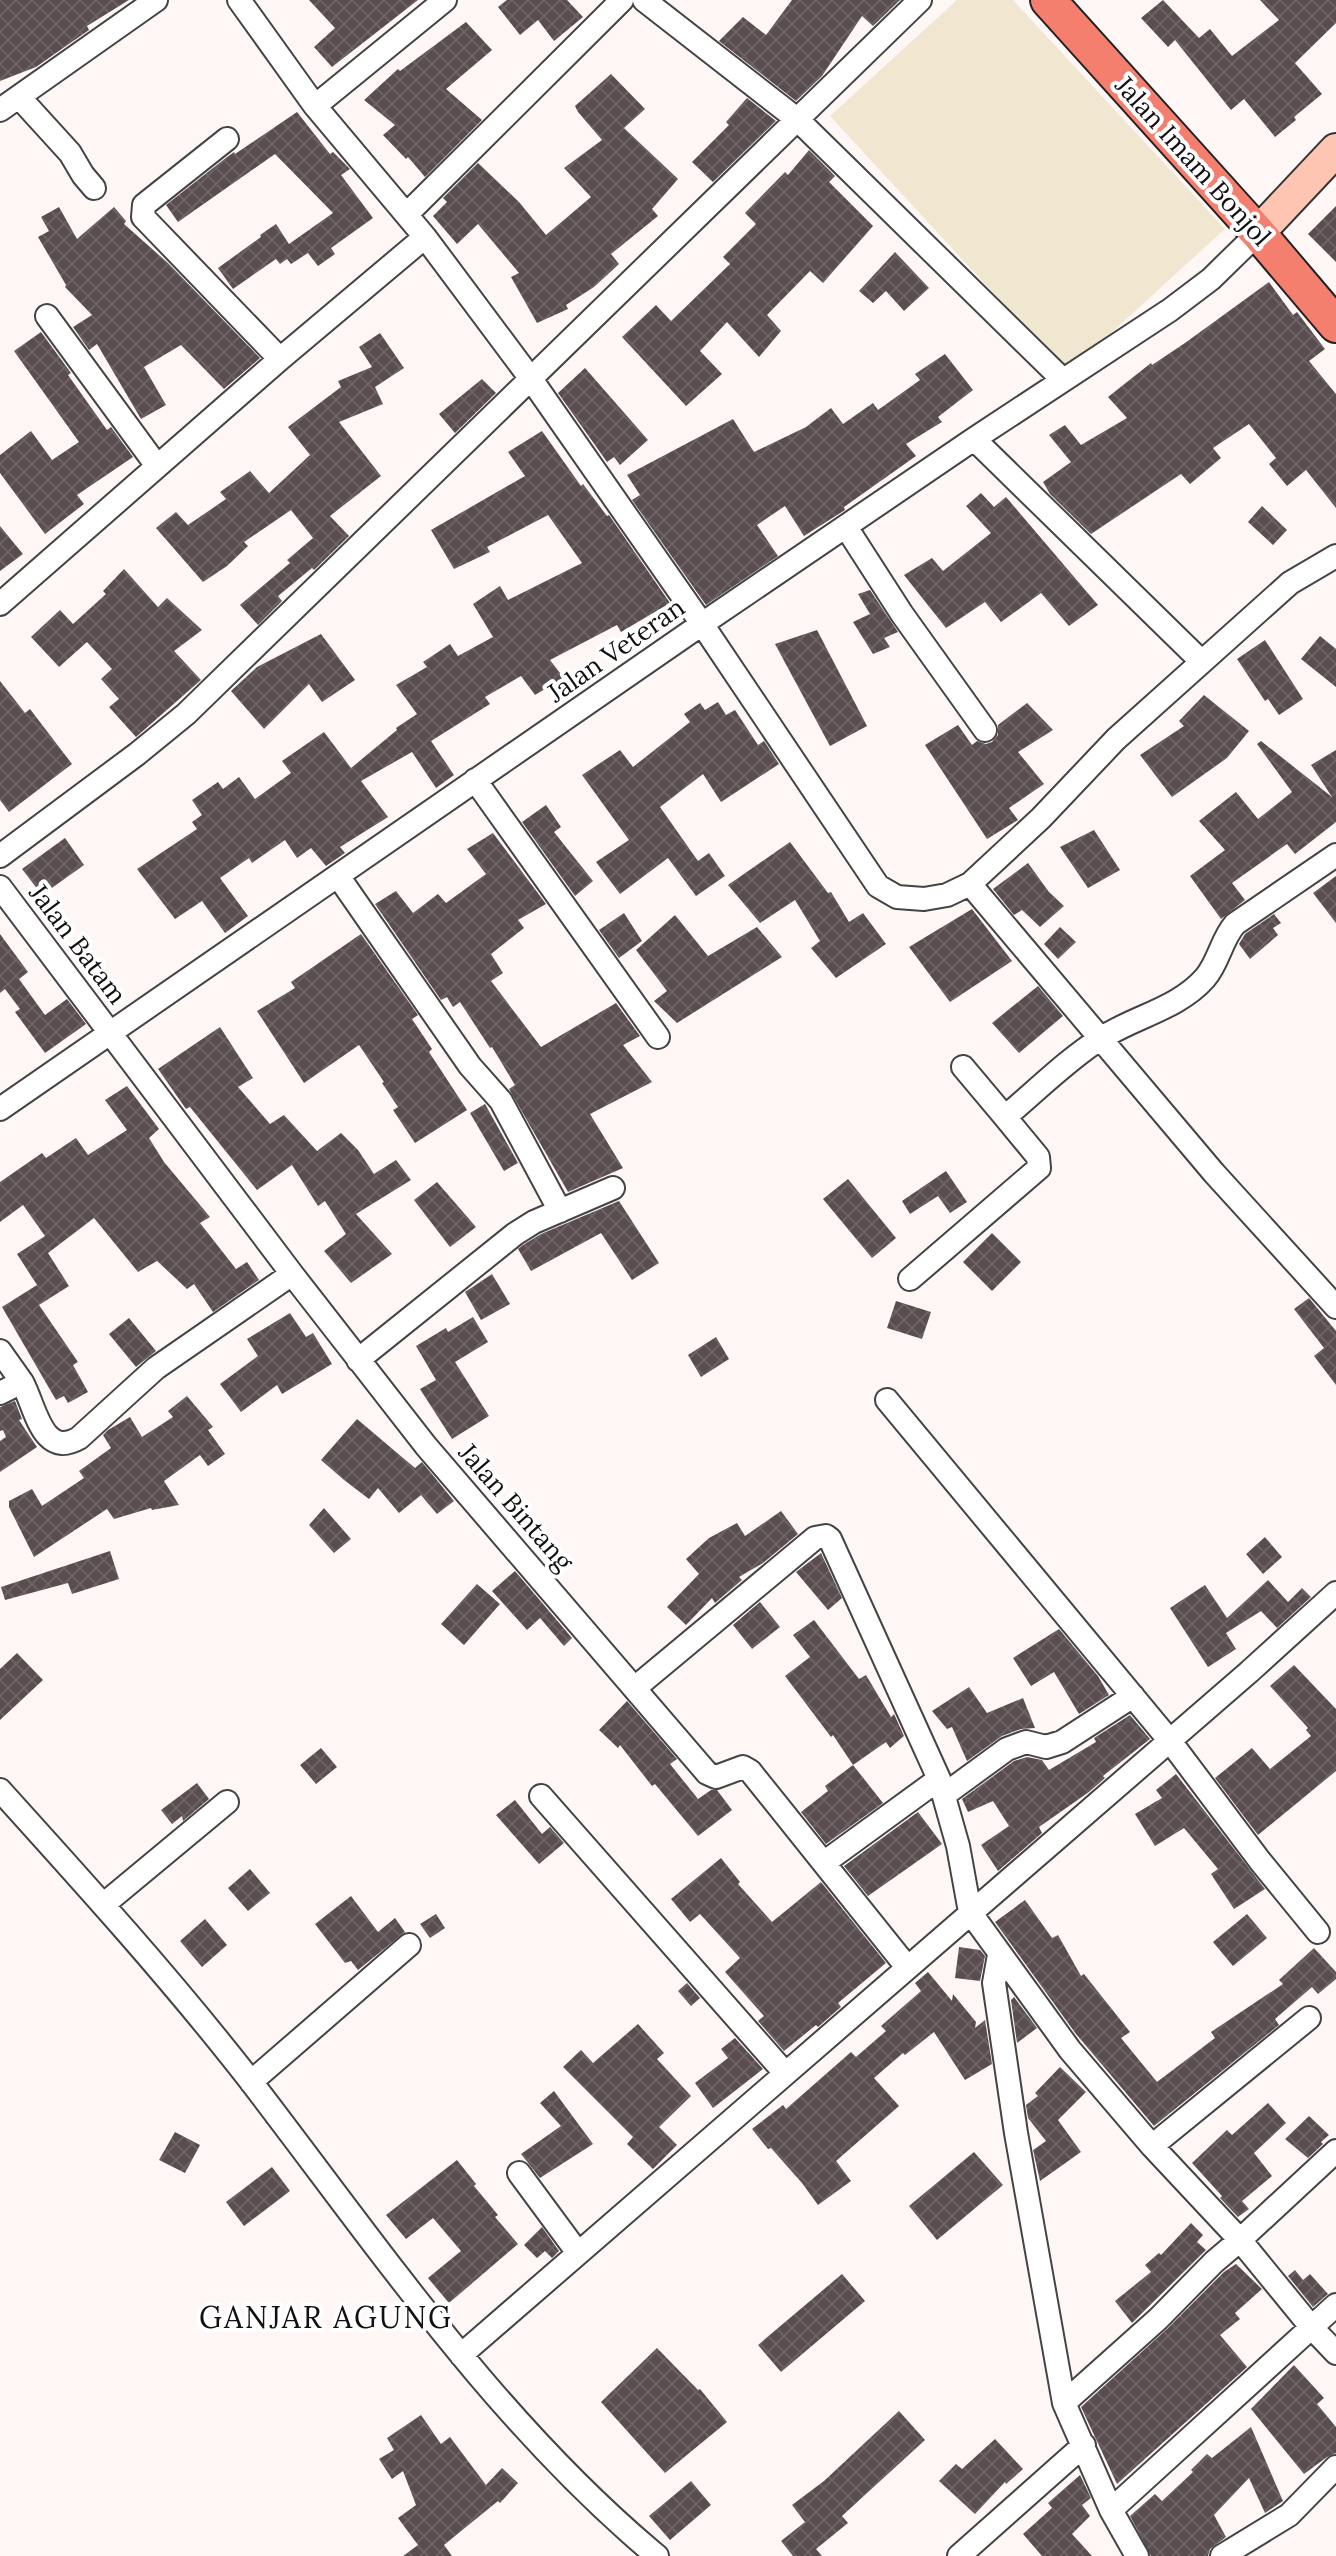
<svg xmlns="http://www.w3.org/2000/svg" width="1336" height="2556" font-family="Lora,serif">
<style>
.pitch{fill:#f1e7d0}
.building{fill:url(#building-cross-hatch)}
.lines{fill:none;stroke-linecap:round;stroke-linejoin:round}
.street-casing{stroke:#444;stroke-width:26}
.secondary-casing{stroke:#333;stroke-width:36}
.primary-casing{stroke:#222;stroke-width:38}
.street{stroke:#fff;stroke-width:22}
.secondary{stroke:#fdc5b2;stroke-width:32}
.primary{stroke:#f57f6f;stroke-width:34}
.labels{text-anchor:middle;stroke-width:8;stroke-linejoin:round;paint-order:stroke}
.street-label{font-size:26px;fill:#111;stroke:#fff}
.quarter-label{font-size:30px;letter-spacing:2px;fill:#111;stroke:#fff}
</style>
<defs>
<pattern id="building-cross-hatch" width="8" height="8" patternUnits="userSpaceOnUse" patternTransform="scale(2)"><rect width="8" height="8" fill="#594d50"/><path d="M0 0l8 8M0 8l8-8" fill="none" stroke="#6c6265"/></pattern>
</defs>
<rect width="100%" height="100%" fill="#fff7f5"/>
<path class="pitch" d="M957 0H1013L1225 229 1067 373 830 116Z"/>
<path class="building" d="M0 0H129L87 26 89 30 36 67 0 81Z
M309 0H418L332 67 314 47 335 28Z
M507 0H567L583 17 554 41 538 20 520 35 498 7Z
M792 0H900L873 26 862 16 822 76 796 101 719 41 743 17 766 35Z
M1163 0 1199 38 1210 29 1232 56 1279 20 1260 0H1336V23L1295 63 1322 94 1294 117 1296 120 1275 137 1244 99 1231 110 1175 40 1168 47 1141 18Z
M466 22 492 50 446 89 482 120 425 177 408 157 406 159 383 135 395 125 364 100 398 69 400 71Z
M611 74 645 109 624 128 678 179 652 209 658 216 611 254 619 264 594 287 566 305 568 309 537 323 511 277 519 273 478 224 457 244 433 216 447 202 443 198 478 163 519 202 546 235 591 197 564 168 602 140 578 112 575 106Z
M747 98 776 121 713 182 692 162 729 125 726 122Z
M297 112 330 154 333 152 350 169 341 175 373 218 331 248 335 254 318 266 308 253 291 264 287 259 280 264 276 259 233 289 218 268 261 237 260 235 276 224 289 244 333 213 275 154 178 222 166 205 227 157 234 152 235 154Z
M809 150 835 176 829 182 873 226 823 283 810 271 767 315 781 331 759 357 727 322 700 351 722 374 686 406 622 337 656 305 671 321 730 264 723 257 756 224 745 213 785 172 788 175Z
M1336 206V262L1308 234Z
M59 207 77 239 114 207 126 221 124 224 168 263 260 358 224 389 181 345 144 367 166 405 141 419 97 344 89 350 73 327 92 315 65 287 66 285 38 237 49 231 41 217Z
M895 252 929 288 904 311 886 291 873 303 859 291Z
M1269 282 1293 315 1297 312 1325 349 1309 361 1336 394V508L1306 470 1287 486 1269 464 1276 458 1249 424 1213 448 1221 458 1190 484 1181 474 1091 534 1050 494 1043 482 1071 462 1049 435 1065 425 1081 445 1127 418 1108 397 1151 363 1152 365 1185 343Z
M41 332 71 373 68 375 107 430 111 427 133 457 77 495 84 504 45 534 0 473V455L31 431 52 460 79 442 14 351Z
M380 333 404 368 375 387 383 404 339 422 381 476 330 516 349 536 314 570 312 568 278 596 282 601 258 625 240 605 290 563 287 560 313 538 291 510 244 542 248 546 227 566 203 582 156 528 176 512 188 525 226 499 220 492 250 471 269 493 310 455 288 427 341 387 338 381 372 367 359 347Z
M945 354 973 390 938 417 942 422 906 444 916 456 844 507 845 510 804 536 785 506 757 525 778 556 706 605 632 500 640 495 627 475 733 419 754 452 806 427 831 408 843 424 873 403 878 410 920 380 915 374Z
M585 368 648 440 620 465 614 457 607 462 558 393Z
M482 379 496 393 455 433 439 414Z
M542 431 581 486 583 484 607 516 609 515 670 603 621 632 617 625 550 660 564 678 535 695 521 676 485 697 490 704 431 741 454 775 436 788 412 752 361 781 388 817 340 847 345 853 326 866 311 848 297 858 285 840 252 863 249 858 220 878 248 916 225 933 202 901 175 919 137 869 197 829 192 822 202 815 192 800 218 782 223 789 239 777 255 799 291 773 282 761 324 732 351 768 397 730 396 728 417 714 396 685 427 667 423 662 450 644 458 656 493 637 473 604 500 586 508 600 582 563 548 515 487 547 490 552 454 569 431 530 525 476 508 452Z
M981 493 994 507 1006 497 1098 605 1069 626 1041 593 1001 622 985 602 946 628 904 575 932 558 943 571 991 533 966 506Z
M1262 506 1287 530 1273 545 1248 522Z
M0 526 23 554 0 571Z
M124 569 158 607 167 598 202 630 174 651 201 680 136 737 109 707 119 699 101 679 112 669 87 642 59 667 31 637 60 610 73 624 106 594 103 591Z
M870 590 898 632 884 638 890 647 873 654 853 622 870 614 858 594Z
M817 630 867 726 830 746 775 644Z
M321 634 355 680 322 702 309 684 264 729 231 691 257 667Z
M1320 636 1336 649V687L1301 659Z
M1265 640 1303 699 1279 715 1268 699 1265 701 1237 659Z
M0 681 25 713 30 709 72 764 9 812 0 800Z
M1204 695 1249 731 1227 758 1172 797 1140 755 1184 726 1179 721Z
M718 702 726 715 735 710 758 745 764 741 779 764 721 802 703 774 660 807 698 861 709 853 725 876 696 896 668 858 620 894 596 862 629 840 582 775 620 750 633 767 690 722 684 714 700 703 705 710Z
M1027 703 1053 730 1018 752 1044 784 1009 808 1018 820 987 839 925 745 958 725 972 745 977 741 986 744 992 742 998 735V725Z
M1261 741 1332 797 1311 765 1336 750V822L1295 854 1287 844 1232 883 1245 900 1221 919 1190 876 1225 850 1199 821 1236 792 1258 819 1292 792 1257 744Z
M546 805 561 827 554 832 593 881 575 896 522 822Z
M1094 830 1120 870 1088 888 1060 847Z
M493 833 546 904 518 920 524 928 491 954 503 973 491 981 541 1047 616 1003 640 1036 623 1045 652 1082 590 1114 623 1168 568 1192 509 1089 515 1085 492 1047 490 1048 460 1002 453 1007 447 997 441 1000 375 904 396 891 413 913 438 894 446 903 486 874 467 849Z
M65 838 84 865 42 895 22 869Z
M790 842 828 893 831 892 849 922 863 913 886 944 836 978 811 948 820 941 795 900 760 923 728 885Z
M1028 863 1049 892 1064 906 1040 927 1022 910 1014 915 993 889Z
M1336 876V923L1313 893Z
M972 909 1012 961 950 1002 909 947Z
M624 913 642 941 619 958 599 930Z
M1274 914 1281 923 1273 928 1278 935 1250 959 1239 944 1245 934Z
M675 915 708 956 757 927 782 957 677 1023 654 1001 667 991 636 950Z
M1060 927 1076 942 1058 959 1044 944Z
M0 934 28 972 19 979 45 1015 67 999 86 1024 45 1053 15 1012 20 1009 5 989 0 993Z
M361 934 418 1015 412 1019 432 1049 429 1052 467 1110 415 1143 393 1110 398 1107 382 1083 384 1082 359 1045 304 1083 257 1011 295 988 291 982Z
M1038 986 1063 1016 1019 1053 992 1023Z
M220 1027 253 1078 238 1087 270 1124 284 1115 317 1151 341 1133 358 1150 374 1174 396 1160 411 1180 356 1214 392 1254 351 1283 324 1251 346 1234 325 1201 318 1206 292 1165 257 1190 190 1107 186 1109 158 1069Z
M127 1086 159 1129 149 1138 164 1162 210 1217 200 1223 236 1269 247 1262 259 1280 213 1312 194 1284 187 1289 157 1261 138 1272 94 1218 48 1253 69 1286 39 1305 78 1362 73 1365 88 1392 68 1403 64 1396 56 1400 2 1307 37 1285 17 1254 45 1236 23 1205 0 1222V1182L42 1153 46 1158 76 1138 88 1155 127 1130 105 1100Z
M485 1104 518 1163 504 1171 470 1113Z
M946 1171 967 1202 950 1213 938 1196 910 1214 902 1201Z
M848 1179 896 1238 872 1258 823 1199Z
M437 1182 476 1227 450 1247 414 1200Z
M619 1201 659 1263 632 1280 601 1233 531 1271 518 1249 523 1245 541 1234Z
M992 1233 1021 1262 992 1291 963 1262Z
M492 1274 510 1304 481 1320 465 1292Z
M1309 1298 1336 1331V1385L1314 1356 1324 1348 1294 1309Z
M896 1301 931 1312 922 1339 887 1328Z
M290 1313 306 1337 313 1333 332 1364 282 1394 277 1385 241 1412 220 1384 258 1356 247 1339Z
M473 1317 488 1342 455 1362 489 1416 452 1439 420 1389 436 1380 416 1346 446 1328 448 1332Z
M129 1318 156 1351 136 1367 109 1334Z
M716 1337 729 1359 701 1377 688 1355Z
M187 1396 213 1427 208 1430 225 1454 208 1466 200 1455 164 1481 179 1505 152 1510 151 1508 114 1519 107 1509 34 1557 9 1507V1501L32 1489 42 1506 84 1478 79 1471 111 1448 103 1435 108 1430 130 1417 142 1437 173 1417 168 1411Z
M15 1401 22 1419 19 1420 37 1447 0 1472V1441L6 1437 3 1430 0 1431V1407Z
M357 1419 415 1468 422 1462 454 1501 437 1514 421 1495 399 1513 378 1488 369 1499 344 1480 321 1460Z
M324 1508 351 1539 334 1553 309 1525Z
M781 1511 798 1534 763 1563 739 1577 742 1580 715 1603 712 1598 686 1625 667 1607 699 1574 686 1559 709 1538 737 1523 745 1536Z
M1265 1537 1282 1557 1263 1574 1246 1554Z
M110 1551 119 1579 72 1594 68 1583 5 1600 1 1587Z
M821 1553 842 1598 828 1610 796 1572Z
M515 1571 572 1638 564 1646 540 1618 527 1630 492 1591Z
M1268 1580 1288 1602 1302 1588 1311 1597 1277 1628 1261 1611 1226 1633 1236 1649 1208 1667 1170 1608 1205 1585 1227 1618Z
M477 1584 500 1604 464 1645 441 1624Z
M760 1602 780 1627 752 1649 733 1625Z
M814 1620 859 1679 866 1675 891 1717 894 1714 904 1736 890 1748 886 1742 853 1765 833 1735 831 1737 785 1676 810 1657 793 1635Z
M1059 1629 1098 1676 1109 1695 1079 1714 1054 1672 1031 1686 1013 1658Z
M17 1653 43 1680 0 1720V1669Z
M1294 1665 1336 1709V1771L1258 1835 1215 1778 1252 1748 1270 1769 1311 1736 1306 1730 1308 1728 1270 1686Z
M969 1687 987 1713 1023 1698 1035 1728 1021 1729 1002 1736 967 1761 952 1727 947 1729 932 1711Z
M627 1701 677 1759 670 1764 698 1799 711 1790H717L732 1810 698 1836 655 1784 652 1786 620 1745 618 1748 599 1730Z
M1130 1715 1150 1739 1103 1776 1105 1778 1089 1792 1039 1827 1042 1833 998 1871 981 1845 1009 1826 993 1801 968 1812 962 1799 1014 1761 1027 1757 1042 1760 1049 1770 1096 1742 1094 1738Z
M321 1748 337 1767 316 1784 300 1765Z
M853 1765 883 1803 826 1844 801 1812 828 1791 825 1786Z
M1176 1774 1265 1889 1234 1909 1211 1874 1218 1869 1184 1828 1155 1846 1135 1814 1162 1798 1156 1790Z
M197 1783 209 1799 183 1821 182 1816 172 1824 161 1810Z
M515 1800 542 1834 550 1827 564 1843 539 1864 496 1815Z
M918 1812 942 1844 868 1896 844 1866Z
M721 1858 740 1882 738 1884 772 1922 821 1882 886 1963 838 2003 841 2007 818 2027 816 2025 784 2051 758 2021 764 2016 725 1972 740 1958 700 1914 690 1922 671 1899Z
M250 1869 270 1893 248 1911 228 1888Z
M351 1896 378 1932 395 1918 405 1932 358 1970 351 1961 345 1963 315 1924Z
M1025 1900 1052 1938 1058 1935 1081 1976 1084 1974 1130 2032 1121 2038 1157 2082 1215 2038 1211 2032 1283 1984 1279 1980 1314 1948 1336 1972V1979L1318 1994 1312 1987 1275 2019 1279 2025 1154 2126 1076 2034 995 1922Z
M436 1914 445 1928 430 1938 420 1924Z
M1247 1914 1267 1938 1233 1966 1213 1942Z
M205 1919 227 1945 202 1967 180 1941Z
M959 1947 980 1950 985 1956 980 1981 955 1978Z
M928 1972 952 2001 953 1994 976 2022 975 2028 985 2020 992 2064 965 2080 934 2032 905 2055 903 2053 874 2078 899 2106 836 2161 851 2181 818 2205 802 2183 771 2148 768 2149 752 2129 783 2105 786 2109 851 2052 856 2057 886 2031 881 2026 921 1991 915 1983Z
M687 1983 700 1998 691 2006 678 1991Z
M1014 1997 1037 2028 1017 2043 1011 2000Z
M638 2024 664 2053 657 2059 691 2096 659 2127 677 2145 653 2169 627 2144 633 2137 563 2067 581 2050 593 2063Z
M735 2038 763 2069 713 2108 695 2083 728 2058 721 2049Z
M1060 2067 1086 2092 1058 2120 1081 2152 1040 2181 1033 2150 1046 2141 1028 2118 1026 2105 1038 2096 1035 2093Z
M554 2091 593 2144 540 2178 521 2154 561 2126 540 2103Z
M1268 2103 1286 2123 1254 2153 1272 2176 1242 2201 1249 2209 1238 2217 1220 2198 1222 2196 1192 2163 1227 2130 1232 2135Z
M1309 2116 1329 2135 1321 2142 1323 2144 1308 2158 1285 2139Z
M175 2132 200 2145 185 2173 159 2160Z
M974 2152 1003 2185 937 2240 909 2206Z
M457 2160 476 2184 474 2186 498 2215 495 2217 518 2244 449 2303 428 2278 461 2251 433 2218 406 2239 386 2215Z
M272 2167 290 2191 244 2226 226 2202Z
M1191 2223 1203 2235 1197 2242 1206 2250 1132 2323 1115 2301 1151 2272 1145 2265 1159 2253 1161 2255Z
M542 2227 559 2251 552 2258 545 2251 537 2258 524 2245Z
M1236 2264 1262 2289 1235 2313 1240 2319 1220 2335 1247 2367 1117 2484 1081 2407 1167 2329 1224 2272Z
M1295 2270 1303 2280 1310 2274 1328 2294 1313 2307 1288 2276Z
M842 2274 865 2301 781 2372 758 2345Z
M657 2348 698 2390 700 2389 727 2422 665 2473 601 2402Z
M1294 2365 1324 2398 1317 2404 1336 2427V2453L1327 2457 1304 2474 1251 2409Z
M899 2411 925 2440 842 2516 848 2523 816 2549 822 2556H793L781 2541 805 2522 792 2505 824 2481Z
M421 2415 441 2444 450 2437 486 2485 502 2468 518 2483 500 2503 498 2501 444 2545 452 2556H403L418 2545 398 2518 416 2505 403 2471 392 2479 379 2459 394 2450 387 2438Z
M1251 2427 1283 2501 1265 2513 1249 2478 1214 2515 1226 2537 1210 2549 1208 2556H1151L1130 2516 1155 2494 1162 2501 1193 2472 1191 2470 1207 2454 1212 2458Z
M995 2439 1023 2469 1006 2484 1005 2482 975 2514 939 2481 956 2464 962 2469Z
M1080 2475 1091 2498 1082 2505 1090 2516 1072 2534 1092 2556H1042L1023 2534 1052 2508 1048 2503Z
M691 2481 711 2505 670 2540 649 2516Z"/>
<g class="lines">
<g class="street-casing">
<path id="street" d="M239 0 315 106 425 237 531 379 702 624 878 886 897 897 924 899 947 895 970 884 1041 818 1116 739 1290 583 1336 556
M644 0 798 120 1063 380
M19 97 70 153 83 175 94 188
M315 106 445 0
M0 110 156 0
M227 139 144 205 143 217 280 359
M407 214 622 0
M47 316 157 466
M974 439 1202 662
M846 527 902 614 985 730
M0 604 280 359 425 237
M475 780 658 1037
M0 856 137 754 186 714 920 0
M338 876 470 1066 501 1101 560 1211
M970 884 1214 1173 1336 1307
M0 887 292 1274 426 1446 707 1773 716 1777 743 1767 750 1771 907 1967
M963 1067 1005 1117
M0 1109 702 624 974 439 1170 310 1211 279 1258 233
M910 1279 1039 1168 1038 1157 1005 1117C1034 1093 1068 1059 1100 1039 1133 1017 1178 1009 1205 978 1219 962 1221 940 1235 924L1336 855
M0 1351 22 1382
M358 1360 515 1234 534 1222 613 1188
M0 1393 22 1382C36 1408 42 1459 79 1438L156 1368 292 1274
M887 1400 1170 1741 1260 1861 1318 1932
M636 1687 815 1538 826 1536 830 1539 939 1779 958 1846 970 1912 1070 2050 1152 2146 1240 2240 1312 2328 1336 2353
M0 1790C85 1884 171 1979 249 2079 376 2244 496 2422 657 2556
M944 1795 1007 1749 1026 1742 1046 1747 1062 1742 1133 1696
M541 1796 785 2073
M825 1862 939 1779
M103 1905 227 1802
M999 1955 994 1983 1016 2133 1064 2403 1111 2510 1137 2556
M251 2082 409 1945
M1152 2146 1309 2018
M519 2173 578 2253
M461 2355 1249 1672 1336 1593
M1064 2403 1158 2319 1214 2262 1240 2240 1336 2151
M1111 2510 1336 2305
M959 2556 1084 2445
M1222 2556 1289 2515 1336 2467"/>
</g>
<g class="secondary-casing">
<path id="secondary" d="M1258 233 1336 150"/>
</g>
<g class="primary-casing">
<path id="primary" d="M1048 0 1258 233 1336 325"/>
</g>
<use href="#street" class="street"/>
<use href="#secondary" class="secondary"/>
<use href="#primary" class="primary"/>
</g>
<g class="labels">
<g class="street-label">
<text transform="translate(1193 161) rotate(48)" y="9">Jalan Imam Bonjol</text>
<text transform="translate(616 650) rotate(-35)" y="9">Jalan Veteran</text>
<text transform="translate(78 944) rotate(53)" y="9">Jalan Batam</text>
<text transform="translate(516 1507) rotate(49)" y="9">Jalan Bintang</text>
</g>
<g class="quarter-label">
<text x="326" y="2328">GANJAR AGUNG</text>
</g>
</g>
</svg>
